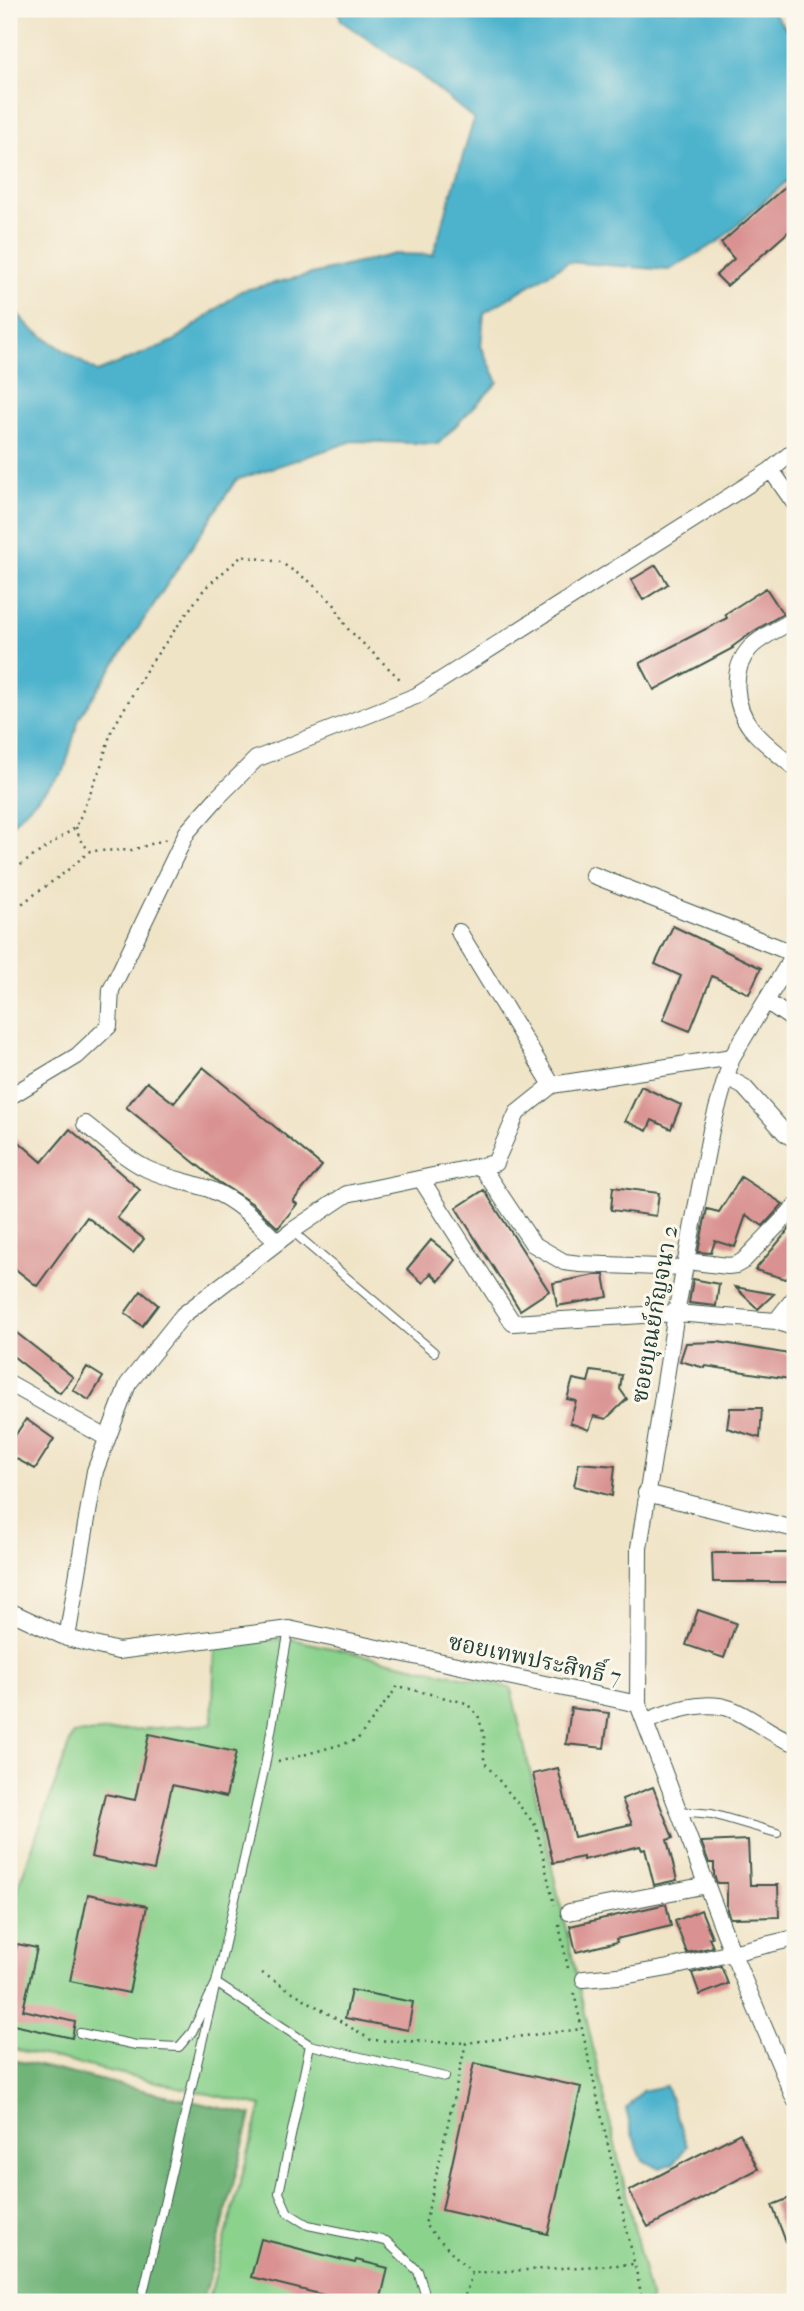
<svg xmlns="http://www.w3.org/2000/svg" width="804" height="2311" font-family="'IM FELL French Canon','Noto Serif Thai',serif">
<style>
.green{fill:#8bd28d;stroke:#558860;stroke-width:2}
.forest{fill:#70b478;stroke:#487856;stroke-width:2}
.water{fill:#4eb3cd;stroke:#367880;stroke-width:2}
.building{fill:#d99291}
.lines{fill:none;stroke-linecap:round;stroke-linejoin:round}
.lane-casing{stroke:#3e564a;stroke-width:10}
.street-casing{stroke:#3e564a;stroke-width:18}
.path{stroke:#3e564a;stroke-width:2.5;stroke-dasharray:2 5;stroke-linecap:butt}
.lane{stroke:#fff;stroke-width:8}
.street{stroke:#fff;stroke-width:16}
.labels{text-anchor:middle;stroke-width:6;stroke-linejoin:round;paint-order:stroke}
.street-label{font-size:23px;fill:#1f3d34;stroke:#fbf7ec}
</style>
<rect width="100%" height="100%" fill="#fbf7ec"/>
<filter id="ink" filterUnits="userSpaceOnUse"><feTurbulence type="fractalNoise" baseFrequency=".0143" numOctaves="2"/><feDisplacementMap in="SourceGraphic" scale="14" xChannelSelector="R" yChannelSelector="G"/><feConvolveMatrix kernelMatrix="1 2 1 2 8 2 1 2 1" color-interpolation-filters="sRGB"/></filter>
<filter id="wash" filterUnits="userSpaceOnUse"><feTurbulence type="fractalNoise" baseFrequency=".00686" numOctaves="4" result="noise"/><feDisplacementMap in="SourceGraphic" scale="28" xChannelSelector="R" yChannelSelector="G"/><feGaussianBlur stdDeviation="1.57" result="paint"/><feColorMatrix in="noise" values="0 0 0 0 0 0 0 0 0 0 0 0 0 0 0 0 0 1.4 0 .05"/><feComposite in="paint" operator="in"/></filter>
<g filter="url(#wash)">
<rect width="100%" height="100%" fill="#f0e4c7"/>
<path class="green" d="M287 1638 511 1688 651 2302H208L261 2106 9 2048V1912L73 1734 212 1724 215 1647Z"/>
<path class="forest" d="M9 2059 251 2115 203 2302H9Z"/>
<path class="water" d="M338 9H770L795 39V174L719 241 669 270 568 262 484 313 481 346 498 382 438 444 353 441 236 480 79 718 64 771 9 827V305L32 329 97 372 174 341 241 291 395 254 433 255 474 119 415 71 341 21Z
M666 2086 687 2146 673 2164 660 2168 643 2161 632 2134 626 2109 642 2091Z"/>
<g id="blocks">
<path class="building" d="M795 178V226L727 286 716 275 734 259 721 243Z
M656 565 668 584 643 600 631 580Z
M766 588 783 614 754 631 732 647 733 648 654 690 640 663 727 618 725 614Z
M673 926 761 968 749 994 712 976 690 1031 663 1020 681 976 655 964Z
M203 1067 322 1166 293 1201 297 1204 278 1228 253 1204 217 1181 126 1107 147 1082 174 1103Z
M641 1086 681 1105 671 1129 652 1120 647 1131 625 1121Z
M70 1129 140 1190 117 1218 144 1239 133 1253 87 1217 37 1286 9 1264V1133L42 1162Z
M741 1177 783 1204 763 1226 746 1215 735 1247 715 1241 711 1253 698 1252 707 1209 719 1212Z
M613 1187 659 1193 656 1216 611 1210Z
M484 1190 549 1291 520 1310 456 1208Z
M795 1222V1267L786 1279 755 1270Z
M431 1240 456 1260 439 1281 431 1273 423 1283 407 1269Z
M595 1275H604L608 1297 557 1306 553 1283Z
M693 1279 719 1284 716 1306 689 1303Z
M735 1287 774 1294 758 1309Z
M141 1291 158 1305 142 1326 125 1313Z
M9 1327 73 1377 60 1393 9 1353Z
M718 1342 795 1355 790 1379 706 1366 705 1368 680 1361 686 1343Z
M87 1367 103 1377 89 1400 73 1390Z
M591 1371 622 1375 620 1389 627 1399 606 1419 594 1416 589 1430 570 1423 576 1401 567 1399 573 1379 588 1382Z
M730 1408H762L760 1438 727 1428Z
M26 1419 54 1439 35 1469 9 1455V1445Z
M579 1463 615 1466 612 1496 574 1486Z
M712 1553H795V1582H713Z
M698 1610 736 1623 724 1658 686 1645Z
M571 1708 609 1713 604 1748 566 1744Z
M149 1734 236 1752 226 1797 172 1785 154 1870 91 1857 105 1794 135 1800Z
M558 1768 574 1837 632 1824 622 1799 653 1787 673 1838 667 1840 677 1880 654 1885 645 1849 642 1850 640 1846 583 1860V1857L553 1863 533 1774Z
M748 1840 750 1885H778L779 1917 730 1918 727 1910V1883H717L714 1875V1863H709L702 1844V1842Z
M88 1894 147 1906 129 1993 70 1981Z
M666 1904 671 1926 616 1939 617 1942 576 1952 570 1926Z
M701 1910 712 1937 709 1938 713 1947 687 1953 675 1921Z
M17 1944 37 1948 23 2010 75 2022 72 2038 9 2024V1981Z
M721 1966 728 1984 700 1995 692 1973Z
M351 1990 413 2002 408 2030 345 2018Z
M474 2063 581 2087 548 2234 442 2210Z
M740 2133 758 2169 648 2227 629 2191Z
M795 2196V2263H794L772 2205Z
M261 2239 355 2263 356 2260 388 2268 380 2302H352L251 2277Z"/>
</g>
</g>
<g filter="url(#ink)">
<use href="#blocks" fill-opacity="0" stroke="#3e564a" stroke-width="2"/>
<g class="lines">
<g class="lane-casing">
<path id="lane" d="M292 1231 434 1352
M9 1412 10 1414
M289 1629 265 1766 216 1983 310 2045 279 2193 288 2213 308 2225 386 2241 418 2271 425 2294V2302
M679 1811 712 1814 777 1833
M80 2033 136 2045 179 2047 192 2032 216 1983 141 2302
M310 2045 445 2077"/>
</g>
<g class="street-casing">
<path id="street" d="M771 470 795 504
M795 619C781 628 761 636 750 648 730 670 734 706 751 728 763 743 781 756 795 768
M593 875 795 954
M459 932 552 1085
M795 953 732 1057 711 1130 676 1313 639 1548 638 1704 732 1952 795 2100
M766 1001 795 1021
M726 1077 744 1087 785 1133 795 1140
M9 1097 77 1056 109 1026 111 990 187 832 218 797 256 759 416 696 771 470 795 450
M85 1124C105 1139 124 1158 147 1169 166 1178 189 1182 209 1189 237 1200 257 1221 277 1242
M481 1166 533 1244 564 1262 580 1264 685 1268
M421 1179 513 1323 676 1313 776 1321 795 1328
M686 1261 728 1266 736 1265 743 1261 795 1207
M776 1321 795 1297
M9 1383 107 1438
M646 1493 795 1529
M9 1611 67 1638 118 1651 289 1629 638 1704
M67 1638 95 1471 128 1384 183 1315 292 1231 347 1194 495 1163 517 1113 552 1085 732 1057
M645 1722C670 1711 704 1699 731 1709 754 1718 771 1736 795 1743
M569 1912 707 1885
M584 1979 629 1975 668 1968 795 1938"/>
</g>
<path class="path" d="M76 827 80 840 90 851
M9 873 76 827 100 769 111 732 148 667 205 588 242 556 280 562 309 581 334 604 347 628 403 682
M9 927 16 908 64 873 90 851 132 850 167 839
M9 1634 13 1664 9 1727
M278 1762 357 1740 398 1686 466 1703 478 1715 484 1736V1762L536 1826 554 1905
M559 1925 569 1973
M262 1973 371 2040 466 2043
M574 1993 643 2302
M472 2273 425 2225 466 2043 582 2029
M463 2302 472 2273 635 2264"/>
<use href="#lane" class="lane"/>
<use href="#street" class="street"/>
</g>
</g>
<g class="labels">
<g class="street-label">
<text transform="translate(654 1314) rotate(-80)" y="8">ซอยบุณย์กัญจนา 2</text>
<text transform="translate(535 1659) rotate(12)" y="8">ซอยเทพประสิทธิ์ 7</text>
</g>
</g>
<rect width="804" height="2311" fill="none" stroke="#fbf7ec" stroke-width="35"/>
</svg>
